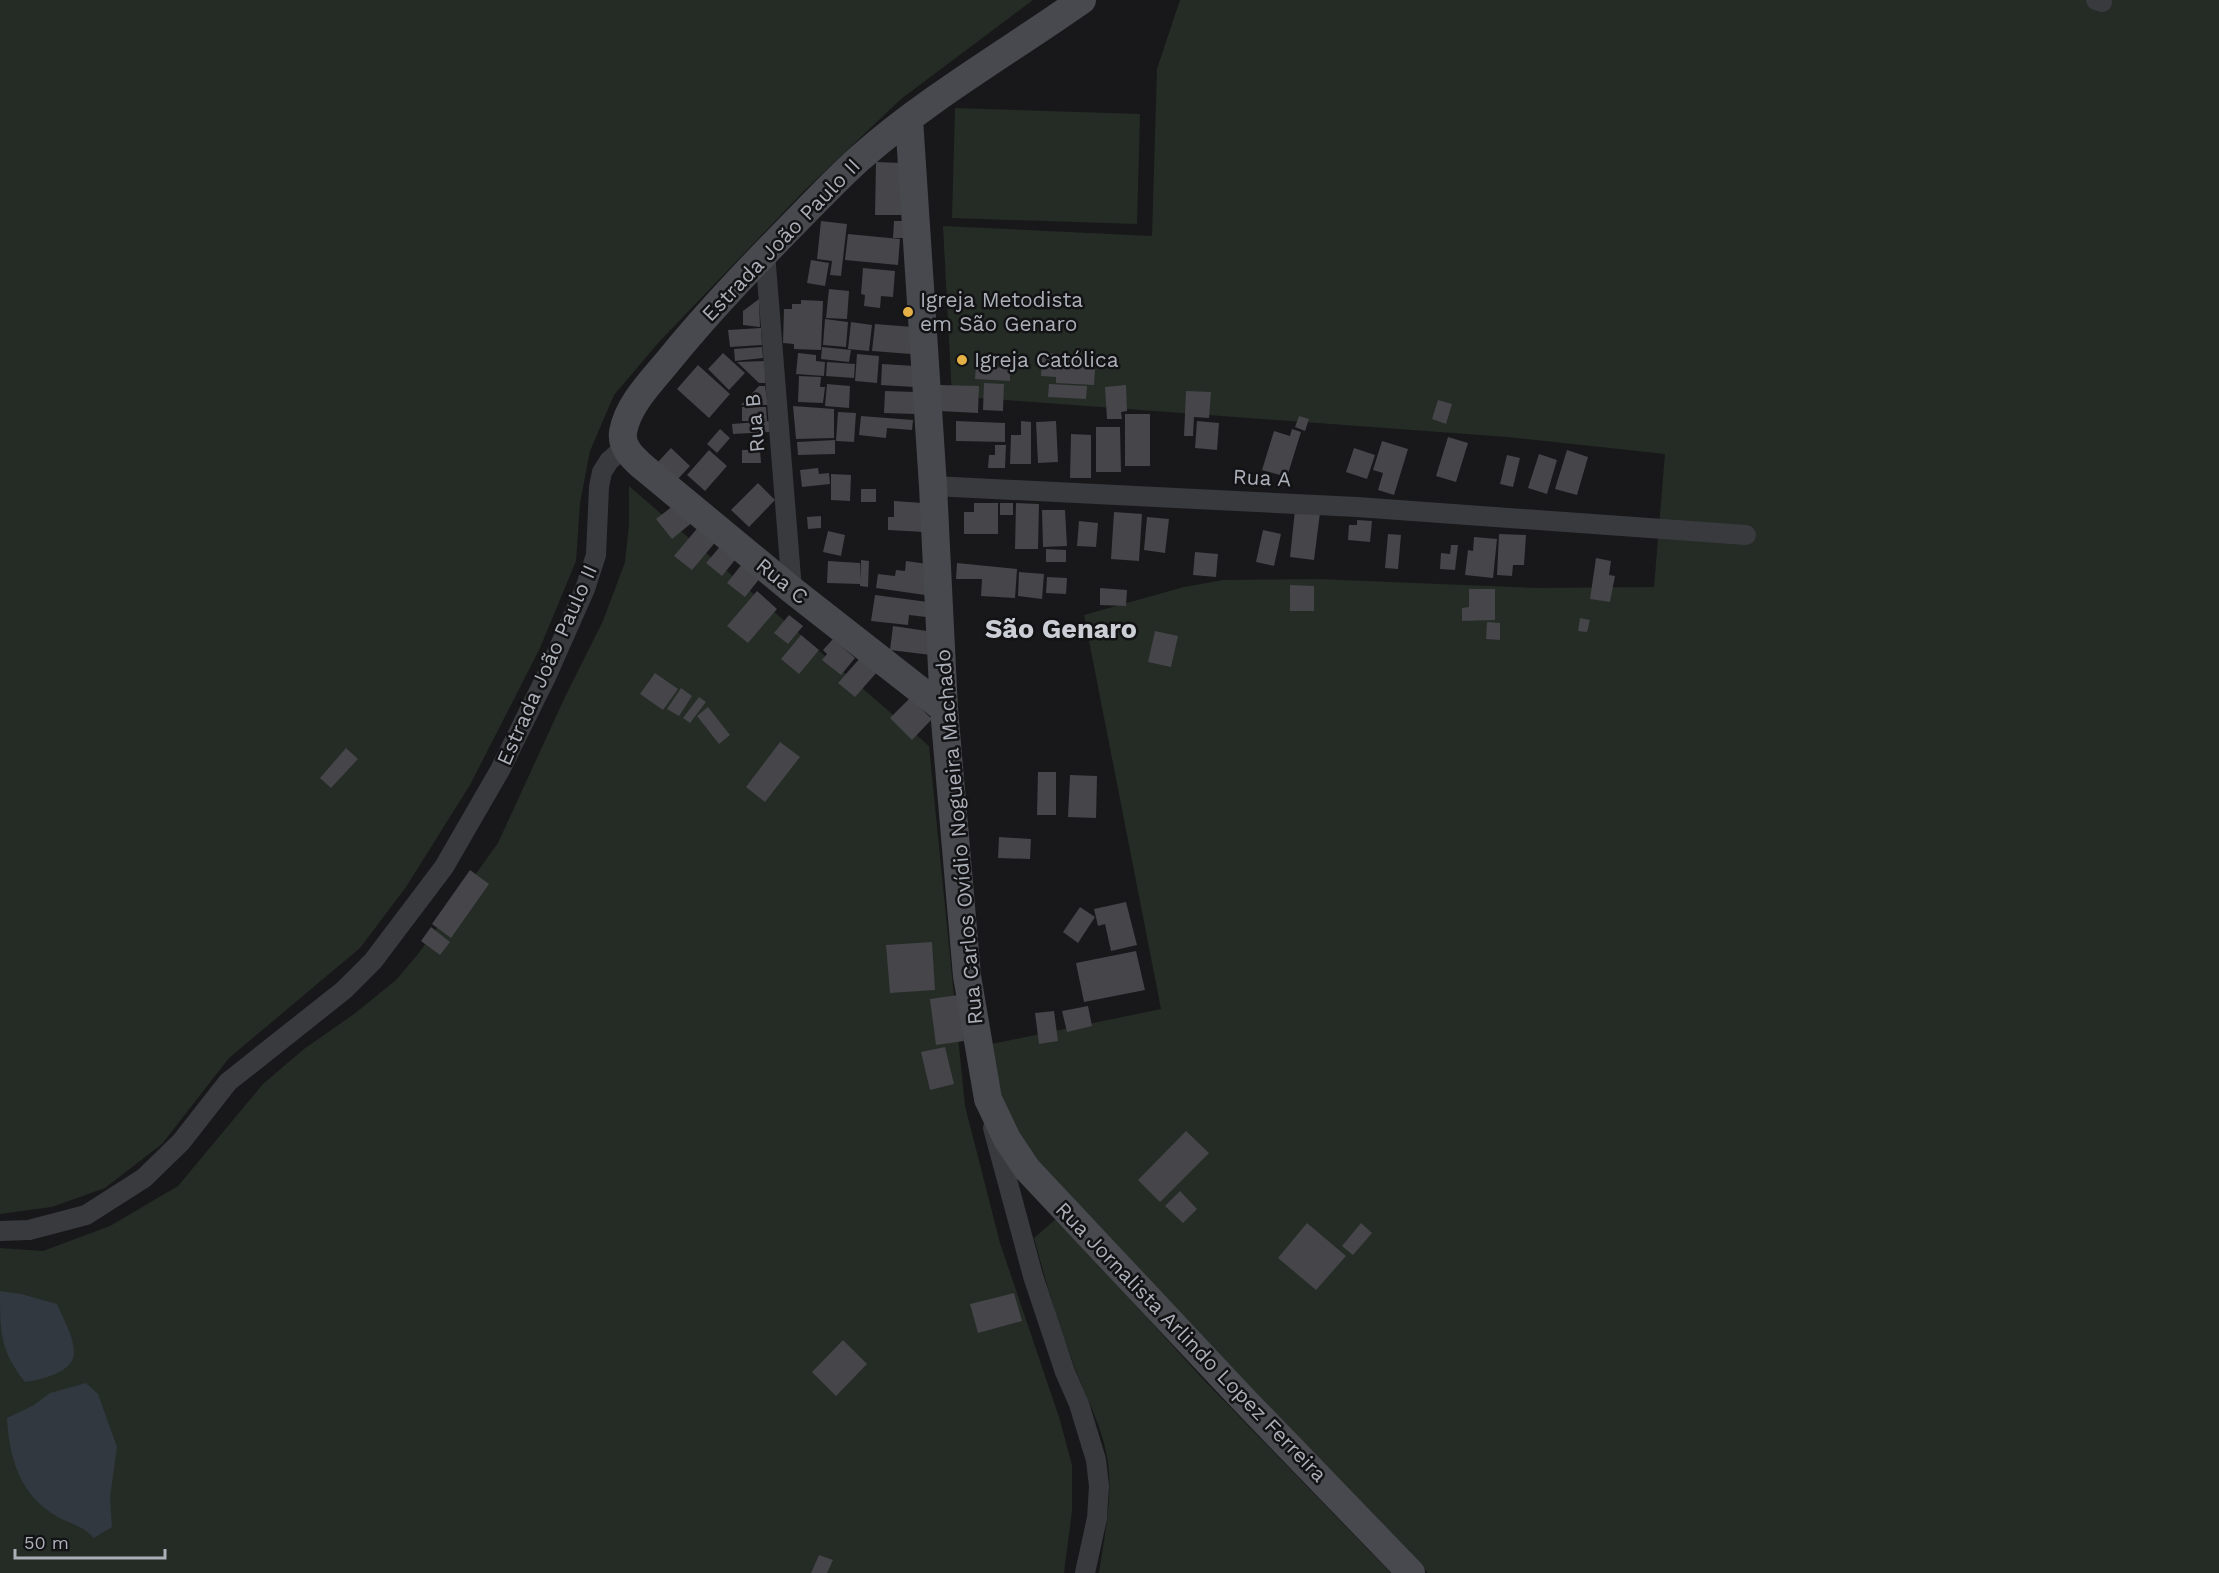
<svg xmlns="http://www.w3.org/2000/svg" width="2219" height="1573" font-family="'Work Sans',sans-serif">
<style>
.green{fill:#242c25}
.water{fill:#31383f}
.building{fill:#45454a}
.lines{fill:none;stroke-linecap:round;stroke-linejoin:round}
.street{stroke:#393a3e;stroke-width:20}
.secondary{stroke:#47494e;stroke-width:28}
.poi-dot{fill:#e5b045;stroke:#131315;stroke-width:2}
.labels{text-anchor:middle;stroke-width:5;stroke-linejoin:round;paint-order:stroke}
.street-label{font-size:21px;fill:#abafb8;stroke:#131315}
.poi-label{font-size:21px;fill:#abafb8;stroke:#131315;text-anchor:start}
.district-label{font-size:27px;font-weight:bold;fill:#ccced5;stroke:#131315}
</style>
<rect width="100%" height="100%" fill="#18181a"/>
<path class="green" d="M0 0H1033L901 99 802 193 659 342 614 395 590 451 580 503 576 561 540 648 470 785 406 887 360 948 229 1058 162 1144 105 1188 52 1207 0 1214Z
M1180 0H2219V1573H1428L1291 1434 1041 1170 1008 1118 987 1045 1161 1009 1084 615 1184 587 1223 580 1317 579 1537 588 1654 587 1665 454 1507 437 952 396 943 226 1152 236 1157 69Z
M955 108 1140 114 1137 224 952 218Z
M629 486 929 746 965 1106 1000 1243 1059 1417 1072 1465V1511L1064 1573H0V1248L43 1251 110 1226 178 1186 263 1084 304 1049 354 1014 396 980 418 954 498 843 565 697 603 621 625 562 629 525Z
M1057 1218 1200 1376 1391 1573H1099C1104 1540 1111 1506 1109 1473 1107 1433 1085 1397 1072 1360 1057 1320 1045 1279 1034 1238Z"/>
<path class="water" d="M0 1291 21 1294 57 1304C63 1318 74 1337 74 1353 74 1372 41 1380 25 1382 0 1350 0 1333 0 1291Z
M86 1383 98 1394 117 1447 110 1497 112 1527 94 1538C80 1524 74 1526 58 1517 20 1496 9 1458 7 1418L34 1405 50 1393Z"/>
<path class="building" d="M876 162 902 163 901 215H875Z
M821 221 847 224 841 276 830 275 832 261 817 259Z
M894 221H910L909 238H893Z
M848 234 900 239 898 265 845 260Z
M811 260 829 263 825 286 807 283Z
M863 268 895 271 893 297 881 296 880 308 864 306 865 295 861 294Z
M829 289 849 291 847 319 826 318Z
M759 299 760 327 743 325V311Z
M801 300 823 301 821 350 794 349V344L783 343 784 309H792V304H801Z
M825 319 848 322 846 347 823 345Z
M851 322 872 325 869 351 848 349Z
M875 324 913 327 911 354 872 351Z
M761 328 762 345 730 347 728 330Z
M762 347 763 358 735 361 734 349Z
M822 347 851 350 849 362 821 359Z
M723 353 745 373 729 390 708 369Z
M798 353 816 355V361L825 362 824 376 796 374Z
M1042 353 1096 356 1094 385 1056 383V377L1041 376Z
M857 354 879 356 877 383 855 381Z
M765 361V383H759L737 362Z
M827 362 855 364 854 378 826 376Z
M882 364 915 366 914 387 881 385Z
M698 365 730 394 709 418 677 389Z
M976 366 1010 368V381L975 379Z
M799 376 821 377 820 387H825L823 403 798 402Z
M984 383 1004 384 1003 411 983 410Z
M827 384 850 386 849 408 825 406Z
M1049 384 1087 386 1086 399 1048 397Z
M940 385 979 386 978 413 939 411Z
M1126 385 1127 411 1121 412 1122 419H1107L1105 387Z
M759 386H765L768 405H741Z
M885 391 915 392V414L884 413Z
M1186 391 1211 392 1209 418 1194 417 1193 436H1184Z
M1438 400 1452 404 1446 424 1432 419Z
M793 406 834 409V438L796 439Z
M742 407H766L767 421H742Z
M838 412 856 413 854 442 836 441Z
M1125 414H1150V466H1125Z
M861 416 913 420 912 430 887 428 886 438 859 435Z
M1299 416 1309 419 1305 431 1295 427Z
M769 421V432L733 434 732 424Z
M956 421 1005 423V442L956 441Z
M1021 421 1031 422V464H1010L1011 435H1021Z
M1056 421 1058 462 1038 463 1036 422Z
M1197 421 1219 423 1217 450 1195 448Z
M1096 427H1120L1121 472H1096Z
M720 429 730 438 717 453 707 444Z
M1292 429 1301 432 1287 477 1262 470 1274 431 1290 436Z
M1071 434 1091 435V478H1070Z
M1448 437 1468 443 1456 482 1436 476Z
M835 440V454L798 455 797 442Z
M1382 441 1408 449 1394 495 1378 490 1383 473 1373 470Z
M995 445H1006L1005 468H988L989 455H995Z
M671 448 690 466 677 480 658 462Z
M1354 448 1375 455 1367 479 1346 472Z
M709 450 727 466 705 491 687 475Z
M742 450H760L761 463H742Z
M1567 450 1588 457 1577 495 1555 489Z
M1539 454 1557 460 1547 494 1528 488Z
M1507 455 1520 458 1513 487 1500 484Z
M818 468 819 474 829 473 830 484 802 487 800 470Z
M831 474 851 475 850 501 831 500Z
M758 483 775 500 749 527 731 510Z
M861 489H876V502H861Z
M894 501 923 503 924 532 888 530V517H894Z
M678 502 694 521 672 539 656 519Z
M974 503H998V534H964V512H974Z
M1000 503H1013V515H1000Z
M1016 503 1039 504 1038 549H1015Z
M1042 510H1065L1067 546 1043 547Z
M1295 510 1320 513 1314 560 1290 557Z
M1114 512 1142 514 1139 561 1111 559Z
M821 516V528L808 529 807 517Z
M1147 517 1169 519 1165 553 1144 550Z
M1357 520 1372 521 1370 542 1348 540 1349 525H1357Z
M1079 521 1098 523 1096 547 1077 546Z
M700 525 718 539 692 570 674 556Z
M1263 530 1281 534 1274 566 1256 562Z
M828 531 845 535 841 556 823 552Z
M1388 534 1401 535 1398 569 1385 568Z
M1499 534 1526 535 1524 565H1513L1512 576 1497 575Z
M1474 537 1497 539 1493 578 1465 575 1468 550 1473 551Z
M723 543 739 555 722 576 706 563Z
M1451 545H1458L1455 570 1440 569 1441 553 1450 554Z
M1046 549 1066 550V562H1046Z
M1195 552 1218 554 1216 577 1193 575Z
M1596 558 1611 561 1609 575 1615 576 1610 602 1590 599Z
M861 560 869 561 868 587 860 586V584L827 583 828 561 860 563V581Z
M906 561 928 564 925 595 876 588 878 574 895 576 896 570 905 571Z
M957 563 1017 569 1015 598 981 596 982 579H956Z
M742 564 760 578 745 597 727 583Z
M1019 572 1044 574 1042 599 1018 596Z
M1047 577 1067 578 1066 594 1046 593Z
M1290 585 1314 586V611H1290Z
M1100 588 1127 590 1126 606 1100 605Z
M1469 589H1495V620L1462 621V608L1469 607Z
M757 591 777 609 748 643 727 626Z
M875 595 928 602 926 617 909 615 908 625 871 621Z
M789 615 803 626 788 644 774 633Z
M1580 618 1590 620 1587 632 1578 631Z
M1487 622 1500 623V640L1486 639Z
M893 626 934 632 931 655 890 650Z
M1155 631 1178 636 1171 667 1148 662Z
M801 635 819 650 799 674 781 659Z
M833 639 855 658 841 675 822 660 827 654 823 650Z
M861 657 878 671 855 697 838 683Z
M655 673 678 689 663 710 640 694Z
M681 688 692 696 679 716 667 709Z
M699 697 706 702 690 723 683 718Z
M910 698 932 719 912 740 890 718Z
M708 707 730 735 719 744 697 716Z
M780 742 800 757 765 802 746 787Z
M346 748 358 759 331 788 320 778Z
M1038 772H1056V815H1037Z
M1070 775 1097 776 1096 818 1068 817Z
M999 837 1031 839 1030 859 998 858Z
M470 870 489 884 451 938 432 924Z
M1126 902 1137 945 1111 951 1105 924 1098 926 1094 909Z
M1080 907 1095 917 1078 943 1063 932Z
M431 927 450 942 440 955 421 941Z
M932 942 935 990 890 993 886 945Z
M1136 951 1145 990 1084 1002 1076 963Z
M958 995 964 1041 936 1045 930 999Z
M1088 1006 1092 1026 1067 1032 1062 1011Z
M1054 1011 1058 1041 1039 1044 1035 1013Z
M945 1047 954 1084 930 1090 921 1052Z
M1186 1131 1209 1153 1160 1202 1138 1180Z
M1180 1191 1197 1209 1183 1223 1165 1206Z
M1307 1223 1346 1256 1316 1290 1278 1258Z
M1361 1223 1372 1233 1353 1255 1342 1246Z
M1014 1293 1022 1321 978 1333 970 1304Z
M843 1340 867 1364 836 1396 812 1372Z
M819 1555 833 1560 827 1573H811Z"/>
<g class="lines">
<path class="street" d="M2096 0 2102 2
M765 253 792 590
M933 486 1357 507 1746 535
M993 1128 1033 1276 1065 1372 1079 1404 1096 1460 1099 1486 1097 1518 1085 1573
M0 1231 29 1230 86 1215 144 1178 181 1142 228 1082 344 990 373 961 444 867 500 770 546 677 585 589 596 555 599 487 602 472 609 461 625 447"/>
<path class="secondary" d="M909 119 933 486 944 709 967 976 988 1099 1007 1139 1027 1169 1242 1398 1411 1573
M944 709 792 590 642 466C632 457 621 447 623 432 628 404 652 381 669 360 712 307 760 258 808 209 825 192 842 174 860 158 928 98 1008 52 1082 0"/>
</g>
<g class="poi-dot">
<circle cx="908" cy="312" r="6"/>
<circle cx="962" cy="360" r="6"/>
</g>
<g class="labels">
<g class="street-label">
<text transform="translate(781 240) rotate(-46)" y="7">Estrada João Paulo II</text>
<text transform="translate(755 423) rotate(-95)" y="7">Rua B</text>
<text transform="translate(1262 478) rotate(3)" y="7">Rua A</text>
<text transform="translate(782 581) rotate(39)" y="7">Rua C</text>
<text transform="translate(547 665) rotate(-66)" y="7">Estrada João Paulo II</text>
<text transform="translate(959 837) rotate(-95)" y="7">Rua Carlos Ovídio Nogueira Machado</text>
<text transform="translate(1191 1342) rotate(46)" y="7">Rua Jornalista Arlindo Lopez Ferreira</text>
</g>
<g class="poi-label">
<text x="920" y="307">Igreja Metodista<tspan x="920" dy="24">em São Genaro</tspan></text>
<text x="974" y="367">Igreja Católica</text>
</g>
<g class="district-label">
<text x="1061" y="638">São Genaro</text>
</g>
</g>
<path d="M15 1549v9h150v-9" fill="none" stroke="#abafb8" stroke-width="3"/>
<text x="24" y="1549" font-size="18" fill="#abafb8" stroke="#131315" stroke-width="4.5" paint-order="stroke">50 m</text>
</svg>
